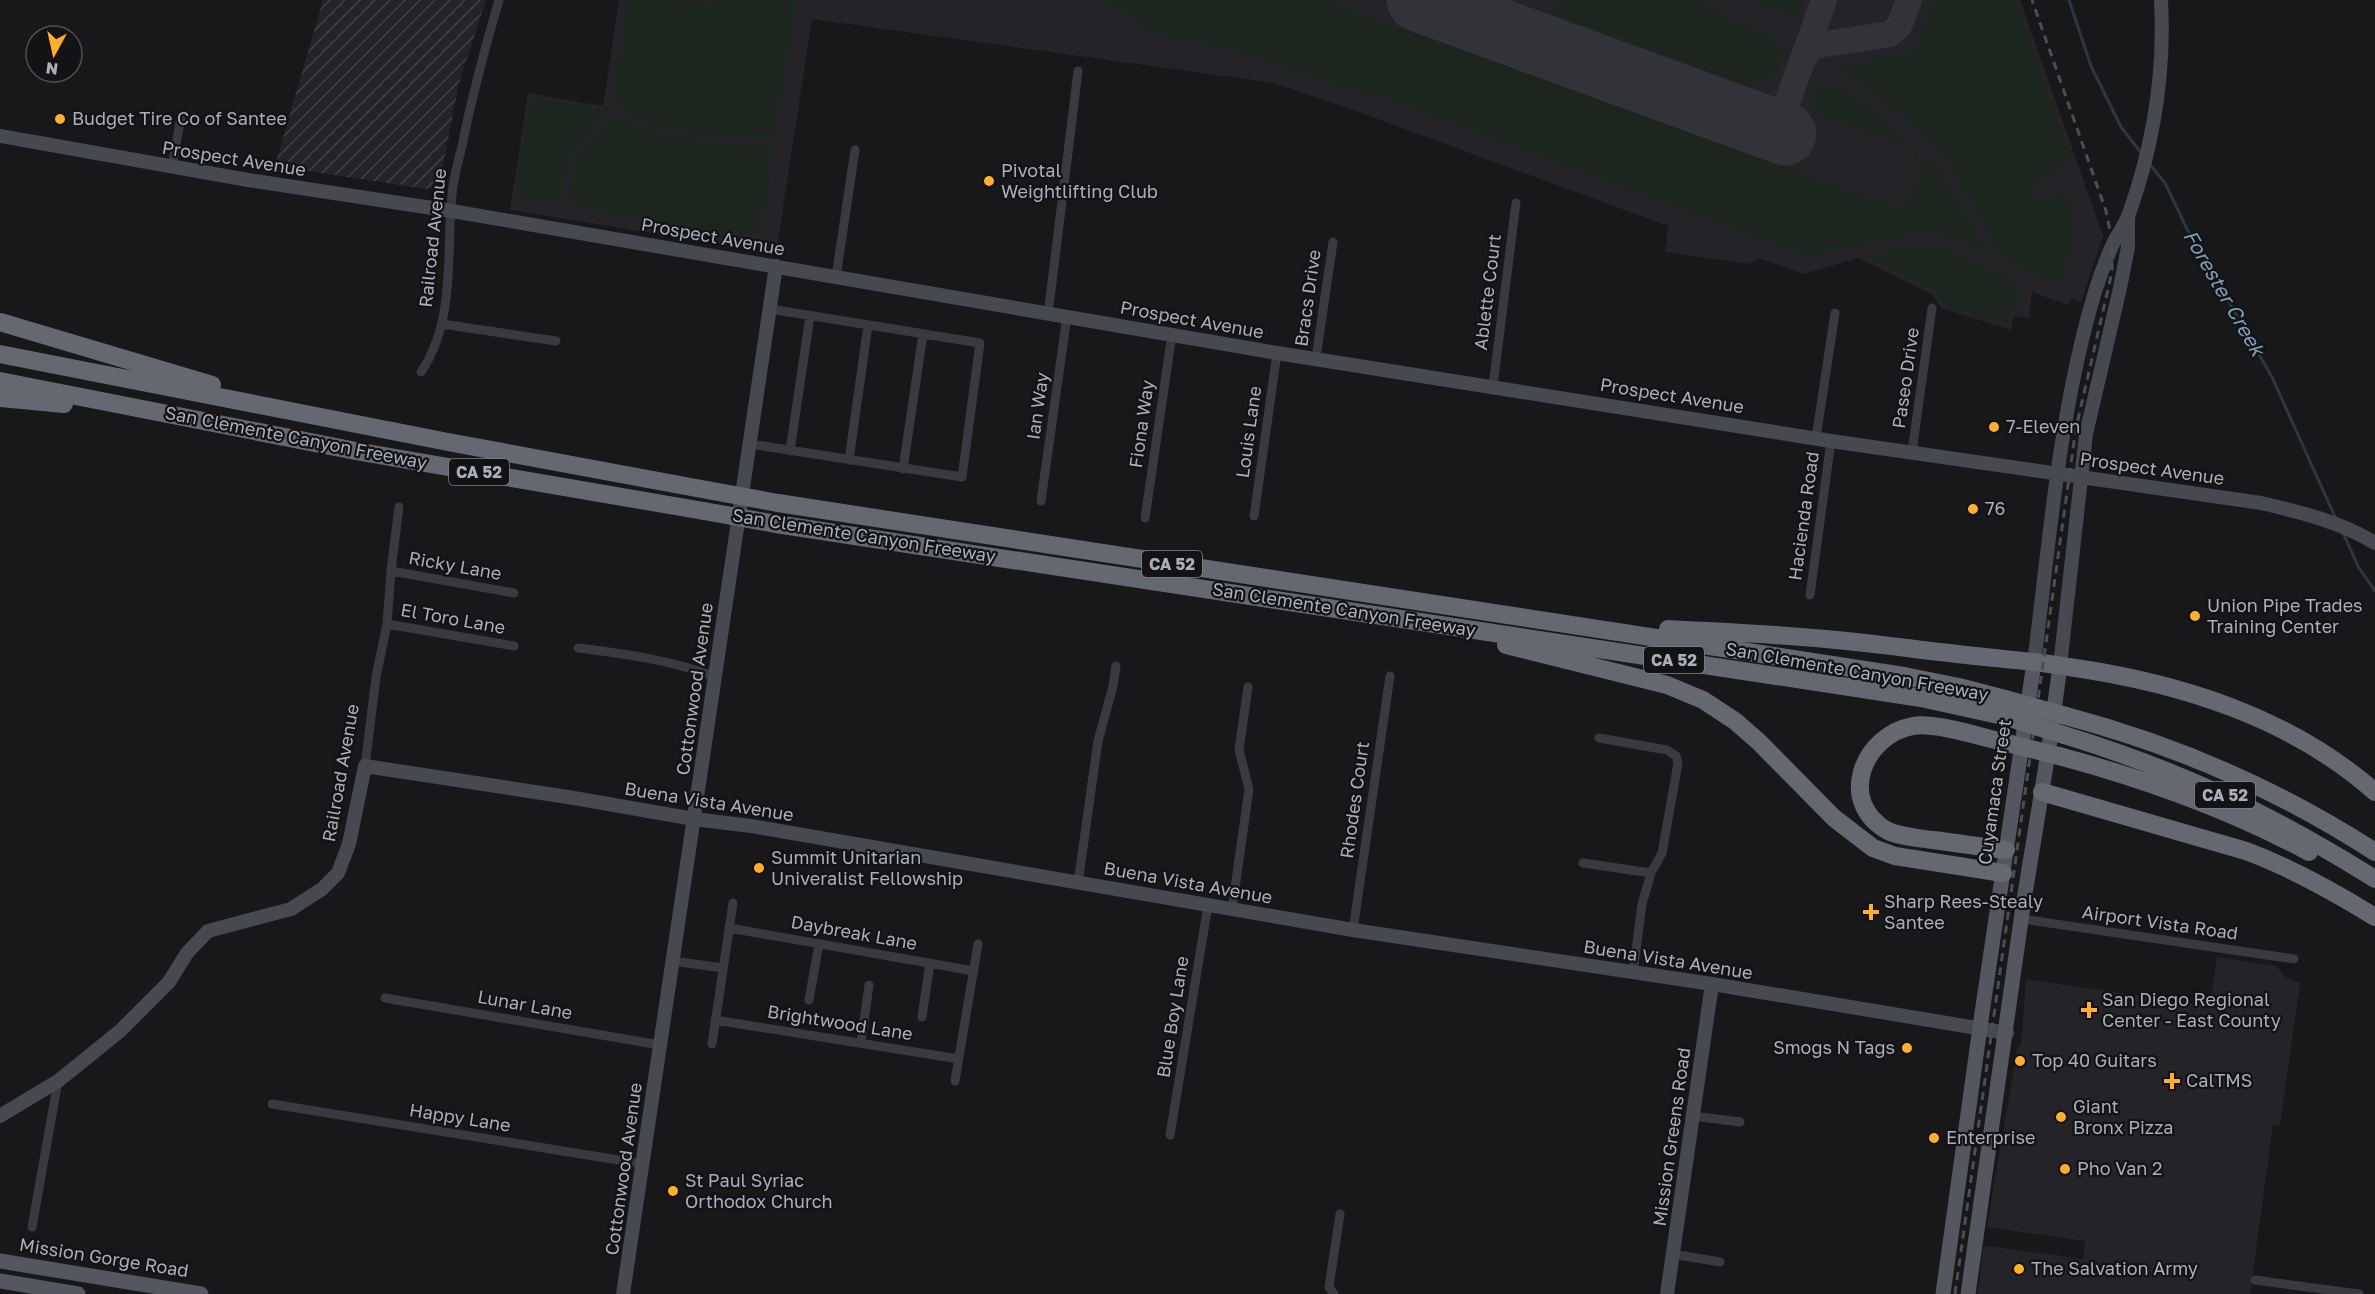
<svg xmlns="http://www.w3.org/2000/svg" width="2375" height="1294" font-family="'Golos Text',sans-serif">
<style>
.built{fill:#242428}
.industrial{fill:url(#industrial-furrows)}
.grass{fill:#1d261e}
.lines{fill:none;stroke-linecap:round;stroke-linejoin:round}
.stream{stroke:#2c3840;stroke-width:3}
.taxiway{stroke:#323338;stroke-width:26}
.runway{stroke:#323338;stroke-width:63}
.street{stroke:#393a40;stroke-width:9}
.secondary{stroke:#464950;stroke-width:14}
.primary{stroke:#54575f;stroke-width:15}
.highway{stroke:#646871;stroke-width:18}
.rail{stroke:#4b4e55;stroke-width:3;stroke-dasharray:8 6;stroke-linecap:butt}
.highway-bridge{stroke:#646871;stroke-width:18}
.poi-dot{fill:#ffaf2b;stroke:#131315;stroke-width:2}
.labels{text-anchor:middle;stroke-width:4.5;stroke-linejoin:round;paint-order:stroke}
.shield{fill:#131315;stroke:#7c8089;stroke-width:1.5}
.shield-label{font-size:16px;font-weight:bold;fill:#a9afbb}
.poi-label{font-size:18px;fill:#a9afbb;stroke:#131315;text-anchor:start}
.street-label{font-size:18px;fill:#a9afbb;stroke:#131315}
.water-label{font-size:20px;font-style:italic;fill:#7da0b9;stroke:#131315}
</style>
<defs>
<pattern id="industrial-furrows" width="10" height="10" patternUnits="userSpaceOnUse" patternTransform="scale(1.5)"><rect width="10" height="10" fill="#242428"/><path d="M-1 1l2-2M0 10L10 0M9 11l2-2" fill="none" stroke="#414145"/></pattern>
</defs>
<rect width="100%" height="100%" fill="#18181a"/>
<path class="built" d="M619 0H2020L2103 236 2081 302 2071 299 2068 305 2032 292 2029 318 2013 316 2011 330 1941 308 1933 295 1858 258 1803 274 1761 259 1747 264 1665 252 1668 226 1364 114 1274 83 812 19 776 253 510 210 528 93 603 106Z
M2217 957 2276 966 2287 978 2300 983 2280 1125H2273L2250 1294H1978L1983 1248 1988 1246 2083 1259 2085 1241 1987 1227 2017 1049 2021 1045 2026 979 2210 1006Z"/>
<path class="industrial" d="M323 0H486L459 83 440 181 435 186 426 189 288 168 275 173 276 162Z"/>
<path class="grass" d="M627 0H676L709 4 722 0H797L773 141 711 136 675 131 655 126 635 118 623 109 615 91Z
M1098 0H1323L1886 204C1892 203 1901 205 1906 202 1919 191 1919 165 1914 151L1929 159 1938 167 1989 254 1960 240 1936 234 1920 233 1817 254H1802L1388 99 1330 84 1236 51 1156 34 1134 22 1123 11Z
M1559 0 1566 2 1567 0H1694L1725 12 1722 13C1737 27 1754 27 1771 37 1777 40 1779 45 1786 48L1773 76 1762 80 1740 82 1549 12 1556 8Z
M1752 0H1804L1798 18Z
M1934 0H2015L2072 159 2046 179 2037 181C2033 187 2032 193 2036 200H2046L2064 192C2078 209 2072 264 2059 281L2055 282C2034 274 2012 269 1997 251L1943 151 1838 65 1910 54 1914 49Z
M1823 81 1832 89 1839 84 1908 140 1909 148 1813 112C1807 102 1816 89 1823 81Z
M531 98 604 109 606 104 609 110 574 148 558 202C538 203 522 207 516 184Z
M618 118 662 134 729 144 773 146 763 224 760 229 742 235 583 209 569 201 577 158 601 131Z
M1923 245 1945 249 2019 281 2021 287 2016 311H2010L2007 324 1944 305 1936 291 1865 256 1899 248Z"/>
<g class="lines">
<path class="stream" d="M2069 0 2091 66 2121 127 2142 154
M2148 162 2165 183 2187 229 2272 377 2336 519
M2343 533 2359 568 2375 591"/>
<path class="taxiway" d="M1802 62 1809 50 1818 45 1890 34 1899 26 1909 0
M1777 131 1824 0"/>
<path class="runway" d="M1418 0 1785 134"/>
<path class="street" d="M172 167 181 117
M836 277 855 150
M1048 315 1078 71
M442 324 556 341
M1316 358 1333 242
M421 372C456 321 446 253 452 195 453 179 458 162 462 146 472 96 485 48 499 0
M1493 386 1516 203
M1816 438 1835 313
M750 444 962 477 980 343 770 309
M790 451 810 316
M1912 452 1932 308
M849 460 868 325
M903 469 923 334
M1041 501 1067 316
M1254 516 1277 353
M1145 518 1172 334
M391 571 514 593
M1810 595 1831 441
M387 624 514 646
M578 648C624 654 673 660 715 677
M1599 738 1667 750 1676 756 1678 763 1662 853 1651 873 1642 904 1633 973
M365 766 376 677 387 624 391 571 399 507
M1583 863 1651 873
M1078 883 1098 741 1113 686 1116 666
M1232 909 1249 789 1239 750 1248 687
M2022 919 2294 959
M729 928 974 971
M1353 930 1390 676
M673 961 723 968
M385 998 660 1045
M809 1000 819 944
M922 1017 930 963
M715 1020 959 1059
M861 1043 869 985
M712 1044 733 903
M955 1081 978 944
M272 1104 643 1164
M1693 1116 1740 1122
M1170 1135 1208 905
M32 1227 58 1081
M1673 1254 1720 1262
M2255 1280 2359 1294
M1334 1294 1329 1287 1340 1214"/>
<path class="secondary" d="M0 136 248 180 452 211 1277 353 1831 441 2261 503C2300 512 2341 522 2375 543
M2034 663C2048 553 2057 440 2084 332 2091 303 2100 273 2112 246 2117 235 2125 225 2129 214 2153 146 2165 72 2161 0
M2060 666 2086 434 2120 288 2128 247V218
M0 1116 58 1081 120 1031 169 982 187 953 208 931 291 909 322 889 338 873 349 844 365 766 574 798 694 819 751 826 1353 930 1712 984 2007 1033
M623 1294 776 266
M1667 1294 1712 984"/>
<path class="primary" d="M0 1261 201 1294
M0 1281 78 1294
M1943 1294 1982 1013 2034 663
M1968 1294 2023 906 2049 747 2060 666"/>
<path class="highway" d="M0 322 212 385
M0 354 448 442 707 490
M0 381 361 452 704 511
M0 398 64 404
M778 503 1904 676 1959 687 2005 699
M776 524 1921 698 2003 716
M1668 629C1721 632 1774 634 1826 639 1873 643 1919 650 1966 655 2000 659 2035 661 2069 667 2180 683 2290 717 2375 792
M1506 645 1667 685 1703 700 1735 721 1759 742 1834 818 1873 848 1895 856 2003 873
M2066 716C2175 745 2281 791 2375 852
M2064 735C2179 770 2273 815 2375 879
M1999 741C1978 736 1933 722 1913 726 1863 735 1836 802 1888 831 1901 837 1919 838 1933 840 1957 843 1982 847 2006 850
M2059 756C2145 779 2231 810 2309 852
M2042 792 2246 851C2292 868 2333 891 2375 917"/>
<path class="rail" d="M1955 1294 2076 428 2112 272V241L2106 211 2032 0"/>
<path class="highway-bridge" d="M707 490 778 503
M704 511 776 524
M2005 699 2066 716
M2003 716 2064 735
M1999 741 2059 756"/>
</g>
<g class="poi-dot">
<circle cx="60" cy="119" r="6"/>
<circle cx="989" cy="181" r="6"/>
<circle cx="1994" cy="427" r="6"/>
<circle cx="1973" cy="509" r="6"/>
<circle cx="2195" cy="616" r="6"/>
<circle cx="759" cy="868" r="6"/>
<path d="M1868 903h6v6h6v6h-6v6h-6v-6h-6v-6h6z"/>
<path d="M2086 1001h6v6h6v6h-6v6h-6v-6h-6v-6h6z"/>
<circle cx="1907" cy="1048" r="6"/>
<circle cx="2020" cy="1061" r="6"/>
<path d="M2169 1072h6v6h6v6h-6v6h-6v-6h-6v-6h6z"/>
<circle cx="2061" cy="1117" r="6"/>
<circle cx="1934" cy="1138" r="6"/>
<circle cx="2065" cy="1169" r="6"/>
<circle cx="673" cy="1191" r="6"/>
<circle cx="2019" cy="1269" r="6"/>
</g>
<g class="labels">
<g class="shield">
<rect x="449" y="459" width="60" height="26" rx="4.5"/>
<rect x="1142" y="551" width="60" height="26" rx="4.5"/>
<rect x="1644" y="647" width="60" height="26" rx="4.5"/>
<rect x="2195" y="782" width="60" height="26" rx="4.5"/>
</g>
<g class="shield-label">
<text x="479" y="478">CA 52</text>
<text x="1172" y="570">CA 52</text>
<text x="1674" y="666">CA 52</text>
<text x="2225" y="801">CA 52</text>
</g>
<g class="poi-label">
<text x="72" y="125">Budget Tire Co of Santee</text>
<text x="1001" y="177">Pivotal<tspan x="1001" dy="21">Weightlifting Club</tspan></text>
<text x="2006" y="433">7-Eleven</text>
<text x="1985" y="515">76</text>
<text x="2207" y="612">Union Pipe Trades<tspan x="2207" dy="21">Training Center</tspan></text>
<text x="771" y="864">Summit Unitarian<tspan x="771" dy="21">Univeralist Fellowship</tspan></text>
<text x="1884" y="908">Sharp Rees-Stealy<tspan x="1884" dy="21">Santee</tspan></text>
<text x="2102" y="1006">San Diego Regional<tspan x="2102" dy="21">Center - East County</tspan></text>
<text x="1895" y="1054" text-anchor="end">Smogs N Tags</text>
<text x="2032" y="1067">Top 40 Guitars</text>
<text x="2186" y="1087">CalTMS</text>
<text x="2073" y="1113">Giant<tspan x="2073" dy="21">Bronx Pizza</tspan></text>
<text x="1946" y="1144">Enterprise</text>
<text x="2077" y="1175">Pho Van 2</text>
<text x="685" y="1187">St Paul Syriac<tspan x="685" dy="21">Orthodox Church</tspan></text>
<text x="2031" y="1275">The Salvation Army</text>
</g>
<g class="street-label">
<text transform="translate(234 159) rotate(9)" y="6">Prospect Avenue</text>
<text transform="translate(713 237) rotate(10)" y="6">Prospect Avenue</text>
<text transform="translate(433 238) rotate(-84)" y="6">Railroad Avenue</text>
<text transform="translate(1488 292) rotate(-83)" y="6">Ablette Court</text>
<text transform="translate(1308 298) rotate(-82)" y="6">Bracs Drive</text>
<text transform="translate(1192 320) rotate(10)" y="6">Prospect Avenue</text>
<text transform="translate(1906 378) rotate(-82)" y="6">Paseo Drive</text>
<text transform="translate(1672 396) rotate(9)" y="6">Prospect Avenue</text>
<text transform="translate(1038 406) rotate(-82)" y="6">Ian Way</text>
<text transform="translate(1142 424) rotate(-82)" y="6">Fiona Way</text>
<text transform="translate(1249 432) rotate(-82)" y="6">Louis Lane</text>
<text transform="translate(296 438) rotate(11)" y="6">San Clemente Canyon Freeway</text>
<text transform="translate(2152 469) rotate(8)" y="6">Prospect Avenue</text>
<text transform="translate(1804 516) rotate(-82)" y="6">Hacienda Road</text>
<text transform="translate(864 536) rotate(9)" y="6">San Clemente Canyon Freeway</text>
<text transform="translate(455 566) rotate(10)" y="6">Ricky Lane</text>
<text transform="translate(1344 610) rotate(9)" y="6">San Clemente Canyon Freeway</text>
<text transform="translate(453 619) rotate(10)" y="6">El Toro Lane</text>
<text transform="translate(1857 672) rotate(10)" y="6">San Clemente Canyon Freeway</text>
<text transform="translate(695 689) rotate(-82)" y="6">Cottonwood Avenue</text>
<text transform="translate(341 773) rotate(-80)" y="6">Railroad Avenue</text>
<text transform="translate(1995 792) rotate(-82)" y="6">Cuyamaca Street</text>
<text transform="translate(1355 800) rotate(-82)" y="6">Rhodes Court</text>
<text transform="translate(709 802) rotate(9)" y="6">Buena Vista Avenue</text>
<text transform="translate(1188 883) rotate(10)" y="6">Buena Vista Avenue</text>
<text transform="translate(2160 923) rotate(8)" y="6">Airport Vista Road</text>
<text transform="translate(854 933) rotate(10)" y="6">Daybreak Lane</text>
<text transform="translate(1668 960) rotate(9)" y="6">Buena Vista Avenue</text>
<text transform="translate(525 1005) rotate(10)" y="6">Lunar Lane</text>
<text transform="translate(1173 1017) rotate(-81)" y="6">Blue Boy Lane</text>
<text transform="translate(840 1023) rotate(9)" y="6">Brightwood Lane</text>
<text transform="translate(460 1118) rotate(9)" y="6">Happy Lane</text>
<text transform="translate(1672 1137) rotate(-82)" y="6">Mission Greens Road</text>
<text transform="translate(624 1169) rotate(-82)" y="6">Cottonwood Avenue</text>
<text transform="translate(104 1258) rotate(9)" y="6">Mission Gorge Road</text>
</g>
<g class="water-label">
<text transform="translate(2224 293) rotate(60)" y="7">Forester Creek</text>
</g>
</g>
<g transform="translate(54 54) rotate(188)"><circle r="28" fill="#131315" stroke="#4f5157" stroke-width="1.5"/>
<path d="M0-4.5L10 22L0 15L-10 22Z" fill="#ffaf2b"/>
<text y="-9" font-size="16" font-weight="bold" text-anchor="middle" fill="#a9afbb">N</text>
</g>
</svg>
